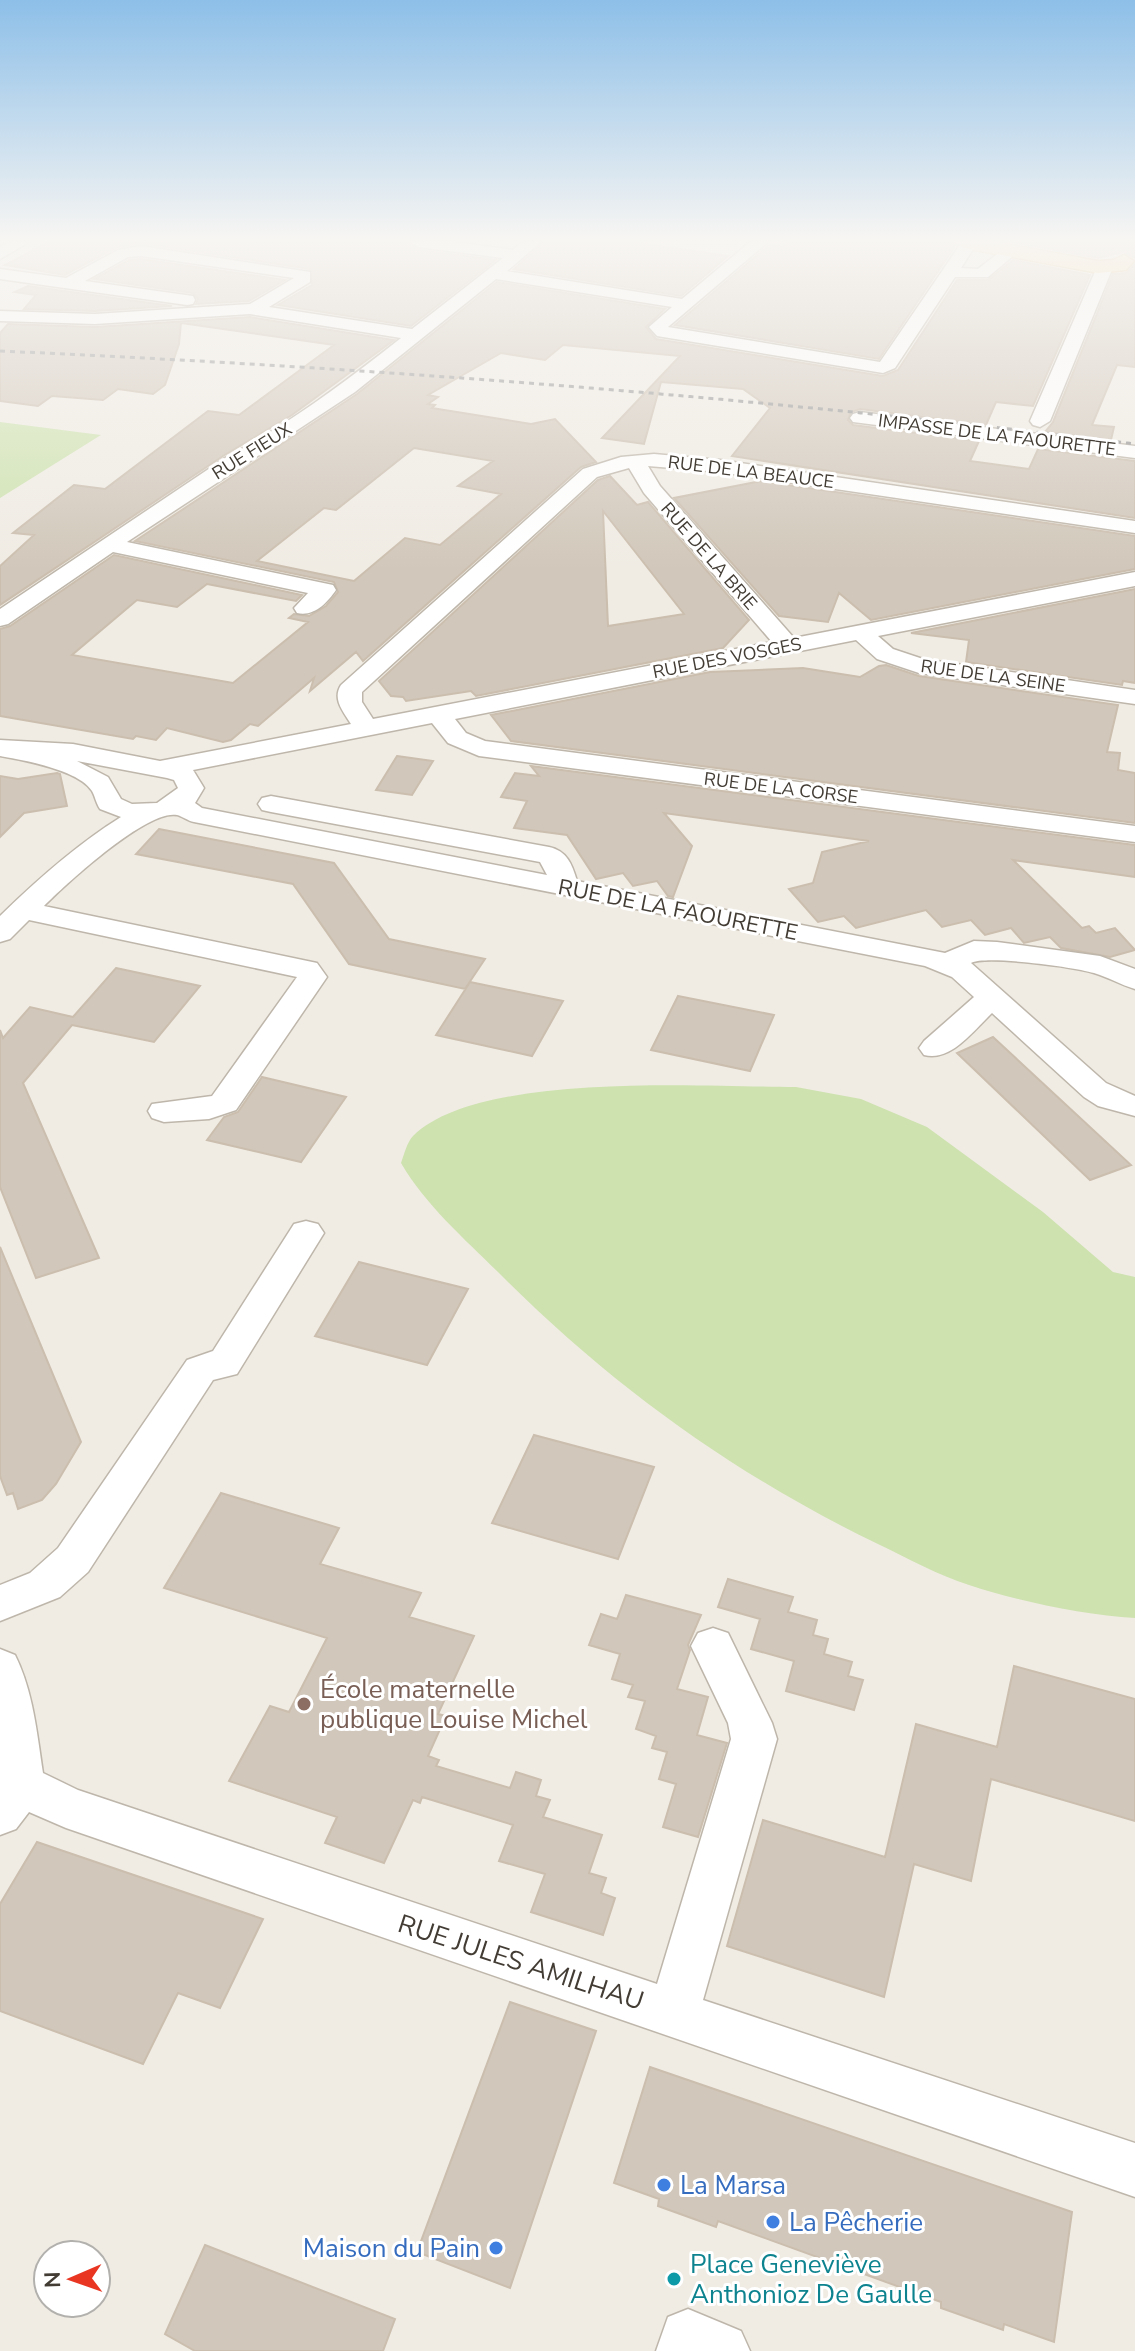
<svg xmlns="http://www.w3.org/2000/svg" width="1135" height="2351" font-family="'Nunito Sans',sans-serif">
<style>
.green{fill:#cee2af}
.building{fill:#d1c7ba;stroke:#cbbeae;stroke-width:2;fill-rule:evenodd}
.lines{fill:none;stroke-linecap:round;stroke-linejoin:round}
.minor-casing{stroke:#beb6aa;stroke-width:3}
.major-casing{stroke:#d9b269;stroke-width:3}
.minor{fill:#fff;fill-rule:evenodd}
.major{fill:#f6d697;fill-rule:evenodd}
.rail{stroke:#939393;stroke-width:3;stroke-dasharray:5 5;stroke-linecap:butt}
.education-dot{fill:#8d6e63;stroke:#fff;stroke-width:3}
.shop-dot{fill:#3f7fe0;stroke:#fff;stroke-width:3}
.culture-dot{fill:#0f9aa8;stroke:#fff;stroke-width:3}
.labels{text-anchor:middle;stroke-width:6;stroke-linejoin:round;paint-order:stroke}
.far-street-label{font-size:18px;fill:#423c34;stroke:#fff}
.street-label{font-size:22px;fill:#423c34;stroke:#fff}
.near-education-label{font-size:26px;fill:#785e54;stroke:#fff;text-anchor:start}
.near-street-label{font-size:26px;fill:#423c34;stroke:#fff}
.near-shop-label{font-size:26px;fill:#366cbe;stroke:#fff;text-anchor:start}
.near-culture-label{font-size:26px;fill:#0d838f;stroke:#fff;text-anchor:start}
</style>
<rect width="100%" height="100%" fill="#f0ece4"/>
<path class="green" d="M0 422 101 435 0 498Z
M796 1087 861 1099 927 1127 1043 1212 1113 1272 1135 1277V1618C1084 1615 1017 1601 969 1585 938 1575 909 1559 880 1545 738 1477 613 1387 502 1276 467 1241 426 1206 401 1163 404 1155 407 1142 413 1136 479 1071 705 1087 796 1087Z"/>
<path class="building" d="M49 242H407L418 250 496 260 411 326 278 305 312 285 310 269 141 243 117 247 65 275 5 265Z
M544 242H632L728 256 681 296 514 269Z
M789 242H951L955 246 879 359 675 325 769 245 783 247Z
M1013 242H1135V258L1123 252 1098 258Z
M141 259 285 280 249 301 196 304 198 299 193 293 94 279 129 260Z
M1013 260 1090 275 1033 406 996 402 986 425 860 409 851 412 848 420 853 425 979 441 970 461 1029 469 1038 449 1135 461V518L732 456 770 408 743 389 661 382 644 444 602 438 680 356 563 345 545 360 501 353 428 395 438 397 428 404 435 405 432 408 531 424 555 419 596 462 581 467 363 661 356 652 310 691 314 678 258 726 250 724 231 740 223 742 167 728 156 740 136 736 133 739 0 716V629L10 626 114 555 302 595 296 601 207 584 177 607 137 600 72 655 233 683 308 622 289 618 294 614 309 616 326 606 338 592 334 582 135 541 357 394 497 282 665 309 646 327 656 339 883 376 898 370 957 280H988ZM414 448 493 461 458 486 501 494 440 545 405 538 354 581 257 561 324 508 336 510Z
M1135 264V367L1117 365 1092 425 1114 427 1111 440 1045 432 1053 422 1113 274 1126 273Z
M28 286 172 306 95 311 24 309 36 295 15 292Z
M250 317 394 340 292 415 223 456 0 605V566L34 535 13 533 74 485 105 489 208 411 239 415 334 345 181 323 179 344 165 385 153 394 118 389 103 400 52 396 38 406 0 401V333L8 324 95 327Z
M610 476 637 505 648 502 749 620 723 648 476 696 471 691 406 701 403 697 391 696 379 681 598 480ZM603 511 684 614 608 626Z
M761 481 1135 536V569L871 620 839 593 828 622 779 616 674 498Z
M1135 589V683L1123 681 1122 685 966 662 969 640 911 633Z
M886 665 919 676 1118 705 1107 752 1120 753 1118 770 1135 773V823L511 741 491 715 710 672 803 668 860 677 879 666Z
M397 756 433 761 412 795 376 790Z
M531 766 1135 845V877L1013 860 1082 928 1089 926 1096 933 1115 928 1135 950 1110 957 1061 948 1050 937 1024 943 1011 928 985 935 971 920 942 927 926 910 856 928 844 916 818 922 789 889 813 883 822 852 869 841 664 813 692 846 673 897 668 896 657 881 633 886 623 873 596 879 567 835 514 828 527 801 501 797 515 773 539 776Z
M57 773 60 774 67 806 24 813 0 837V776L18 779Z
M159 829 334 863 389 939 485 959 465 989 349 964 293 884 136 854Z
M116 968 200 986 154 1042 72 1025 23 1083 99 1258 36 1278 0 1187V1030L3 1038 30 1007 73 1017Z
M470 982 563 1001 532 1056 436 1035Z
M678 996 774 1015 750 1071 651 1050Z
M993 1037 1131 1165 1090 1180 957 1053Z
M262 1077 346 1097 301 1162 207 1140 224 1117 238 1112Z
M0 1247 81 1442 56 1484 42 1500 18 1509 13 1493 7 1495 0 1476Z
M359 1262 468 1289 427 1365 315 1336Z
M534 1435 654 1467 618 1559 492 1523Z
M221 1493 339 1528 320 1564 421 1593 409 1617 474 1636 438 1714 446 1716 428 1756 439 1760 436 1766 510 1788 516 1772 541 1780 536 1796 550 1800 543 1817 602 1835 589 1873 606 1878 601 1893 615 1898 603 1935 531 1912 545 1874 499 1861 513 1825 422 1797 420 1803 413 1800 384 1863 325 1843 337 1817 229 1781 270 1706 289 1712 327 1638 164 1588Z
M728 1579 793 1597 788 1612 817 1620 813 1635 828 1639 824 1654 852 1662 848 1676 863 1680 854 1710 786 1691 794 1661 751 1649 760 1619 718 1607Z
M626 1595 701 1615 688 1645 690 1650 677 1689 708 1697 697 1735 727 1743 698 1837 663 1827 676 1784 659 1779 667 1752 652 1748 656 1736 636 1729 645 1701 628 1697 633 1685 612 1679 620 1654 589 1645 601 1614 617 1619Z
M1014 1666 1135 1699V1821L991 1779 971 1881 914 1864 884 1997 727 1946 763 1820 885 1857 916 1724 997 1747Z
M37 1842 263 1919 220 2008 178 1993 143 2064 0 2011V1904Z
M510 2002 596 2031 510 2288 417 2252Z
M650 2067 1072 2212 1054 2342 1004 2324 1003 2330 941 2308V2302L718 2221 716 2227 658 2206 659 2199 614 2183Z
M205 2245 395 2319 383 2351H195L165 2334Z"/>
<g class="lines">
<g class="minor-casing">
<path id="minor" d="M9 242H29L0 259V247Z
M410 242H455L513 250 523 242H541L507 271 682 299 750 242H768L668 327 880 362 962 242 977 243 961 268 978 269 1006 247H1018L1020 250 988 277H955L895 368 883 373 663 337 657 336 649 327 672 307 496 279 355 392 127 542 333 585 336 590C327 603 314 617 297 613L294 608 308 593 113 552 8 624 0 626V609L225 458C288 425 345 382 401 338L250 314 95 324 0 321V311L95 314 250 304 294 278 141 256 128 257 85 281 193 296 195 300 193 304 187 305 0 279V269L66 278 118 250 141 246 310 272V282L269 307 412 329 503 258 418 247Z
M1105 262 1113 267 1050 421 1040 427 1033 425 1030 421 1097 267Z
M860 412 1135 446V458L853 422 850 418 853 414Z
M654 454 720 460 1135 521V533L720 472 648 466 660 486 794 638 1135 572V586L878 636 893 649 923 659 1135 690V704L919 673 877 659 856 640 455 719 466 733 485 741 1135 826V842L479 756 448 743 432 723 193 770 204 788 195 803 202 808 547 875 540 862 271 812 262 810 258 804 262 798 271 796 549 847C567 851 572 864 577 881L945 953 974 941 997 942 1100 956 1135 969V989C1121 985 1108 977 1094 973 1074 967 986 955 971 963L1106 1083 1135 1096V1116L1098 1106 1084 1097 992 1013C973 1031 951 1062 924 1055L919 1048 924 1041 974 997 952 977 925 966 194 822C188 821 182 816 177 815 147 809 65 885 44 906L317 963 327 977 236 1110 209 1119 164 1122 152 1118 148 1111 152 1104 212 1096 297 977 29 920 10 939 0 942V916C37 880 76 845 121 817L100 809C96 803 95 796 92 791 79 770 23 760 0 756V740L73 744 160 761 351 724C343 711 332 699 341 685L583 469 621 457ZM629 468 644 493 772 642 373 719 362 702V692L597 477ZM77 761 167 778 174 780 178 788 157 803 132 804 121 799 108 777Z
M306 1221 318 1224 324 1233 237 1374 213 1380 88 1572 60 1597 0 1621V1585L30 1573 58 1548 187 1360 213 1351 294 1224Z
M713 1628 728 1633 772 1723 777 1739 703 2000 1135 2143V2197L66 1828 29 1812 16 1829 0 1835V1649L15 1655C33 1691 37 1733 43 1773L78 1790 657 1984 731 1739 728 1723 691 1646 698 1633Z
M688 2309 741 2331 750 2351H656L668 2317Z"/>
</g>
<g class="major-casing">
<path id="major" d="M954 242H996L1098 261 1113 260 1124 255 1134 261 1126 270 1098 273 964 248Z"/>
</g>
<use href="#minor" class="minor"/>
<use href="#major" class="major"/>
<path class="rail" d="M0 351C380 368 758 397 1135 444"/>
</g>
<linearGradient id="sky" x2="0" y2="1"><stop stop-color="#8dbfe8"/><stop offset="0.42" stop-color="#f8f6f3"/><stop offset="1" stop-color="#f8f6f3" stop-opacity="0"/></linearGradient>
<rect width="1135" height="571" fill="url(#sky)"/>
<circle class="education-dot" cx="304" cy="1704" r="8"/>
<g class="shop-dot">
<circle cx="664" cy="2185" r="8"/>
<circle cx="773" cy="2222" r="8"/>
<circle cx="496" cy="2248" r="8"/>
</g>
<circle class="culture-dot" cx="674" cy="2279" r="8"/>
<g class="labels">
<g class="far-street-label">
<text transform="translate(997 435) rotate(7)" y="6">IMPASSE DE LA FAOURETTE</text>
<text transform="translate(252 451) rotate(-32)" y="6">RUE FIEUX</text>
<text transform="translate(751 472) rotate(7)" y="6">RUE DE LA BEAUCE</text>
<text transform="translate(709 556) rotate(49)" y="6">RUE DE LA BRIE</text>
<text transform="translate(727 658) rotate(-11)" y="6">RUE DES VOSGES</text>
<text transform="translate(993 676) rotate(8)" y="6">RUE DE LA SEINE</text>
<text transform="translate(781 788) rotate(7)" y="6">RUE DE LA CORSE</text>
</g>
<g class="street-label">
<text transform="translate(678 909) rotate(11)" y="8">RUE DE LA FAOURETTE</text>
</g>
<g class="near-education-label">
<text x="320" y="1698">École maternelle<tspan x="320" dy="30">publique Louise Michel</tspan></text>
</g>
<g class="near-street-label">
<text transform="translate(521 1962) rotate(18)" y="9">RUE JULES AMILHAU</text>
</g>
<g class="near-shop-label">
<text x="680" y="2194">La Marsa</text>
<text x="789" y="2231">La Pêcherie</text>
<text x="480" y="2257" text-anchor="end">Maison du Pain</text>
</g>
<g class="near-culture-label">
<text x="690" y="2273">Place Geneviève<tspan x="690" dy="30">Anthonioz De Gaulle</tspan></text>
</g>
</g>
<g transform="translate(72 2279) rotate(268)"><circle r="38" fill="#ffffff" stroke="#b3b1ae" stroke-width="2"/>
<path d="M0-6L14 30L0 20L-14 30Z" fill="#e83623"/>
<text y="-12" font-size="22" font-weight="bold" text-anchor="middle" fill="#423c34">N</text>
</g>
</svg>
